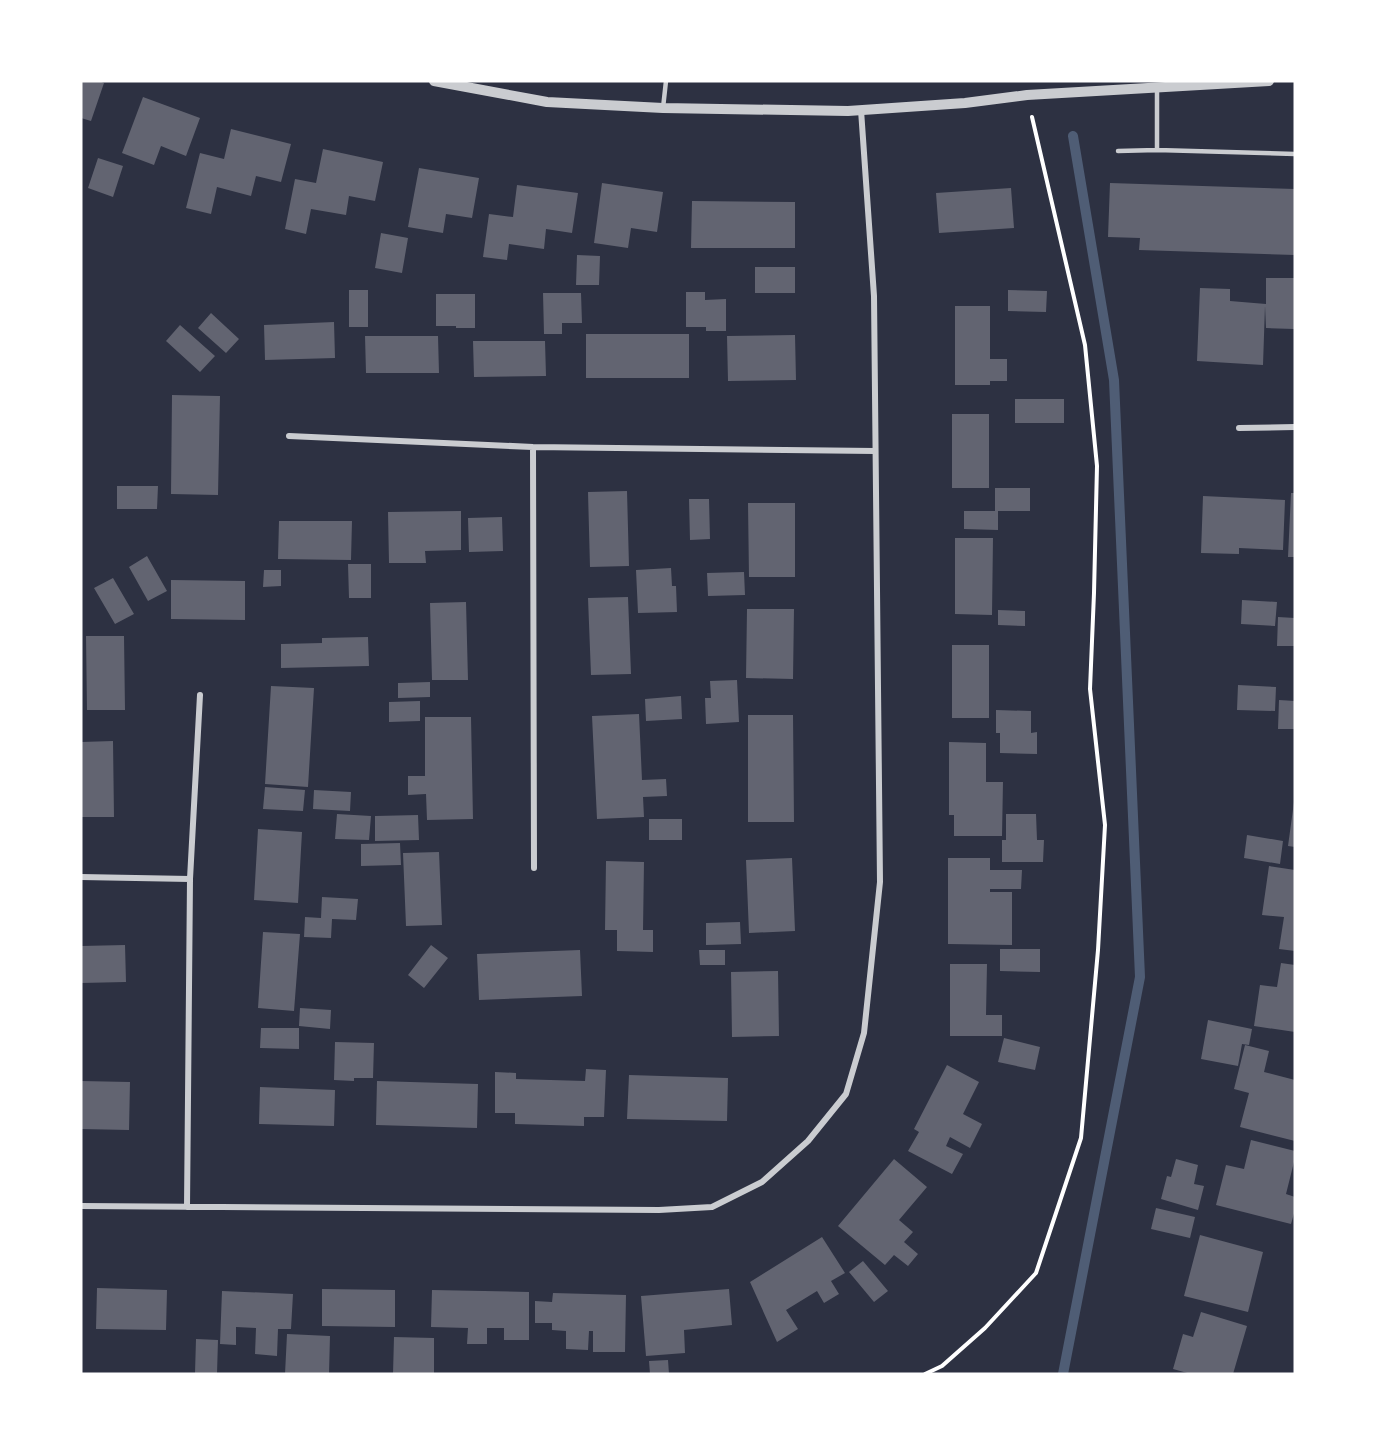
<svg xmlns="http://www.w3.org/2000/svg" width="1376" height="1455" font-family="Poppins,sans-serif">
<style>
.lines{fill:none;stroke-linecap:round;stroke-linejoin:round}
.stream{stroke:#4f5d75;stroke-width:10}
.building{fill:#626471}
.path{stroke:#fff;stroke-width:4}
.service{stroke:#caccd0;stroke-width:4.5}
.minor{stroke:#caccd0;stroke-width:6}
.tertiary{stroke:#caccd0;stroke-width:10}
</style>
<rect width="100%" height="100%" fill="#2d3142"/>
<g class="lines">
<path class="stream" d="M1063 1374 1140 977 1114 380 1073 136"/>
</g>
<path class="building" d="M81 81H99L104 83 91 121 81 118Z
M143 97 200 118 186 156 161 146 154 165 122 153Z
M231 129 291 144 281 182 256 176 251 196 217 187 211 214 186 208 200 153 224 159Z
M323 149 383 162 375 201 349 196 346 215 311 209 306 234 285 229 295 179 316 183Z
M98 158 123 166 113 197 88 188Z
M419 168 479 178 472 218 446 214 443 233 408 227Z
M602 183 663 192 657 232 631 228 628 248 594 243Z
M1110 183 1295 189V255L1139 250 1140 238 1108 237Z
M517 185 578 193 572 233 546 229 544 249 509 244 507 260 483 257 489 214 513 217Z
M1011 188 1014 228 939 233 936 193Z
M692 201 795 202V248H691Z
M381 233 408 238 402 273 375 268Z
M577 255 600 256 599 285H576Z
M755 267H795V293H755Z
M1266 278H1294V329L1266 328 1265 306 1263 365 1197 361 1200 288 1230 289V301L1266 304Z
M349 290H368V327H349Z
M1008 290 1047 291 1046 312 1008 311Z
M686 292H705V300L726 299V331H706V327H686Z
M543 293H581L582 323H562V334H544Z
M436 294H475V328H456V326H436Z
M955 306H990V359H1007V381H990V385H955Z
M211 313 239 339 226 353 198 328Z
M334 322 335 358 265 360 264 325Z
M180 325 215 356 200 372 166 341Z
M586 334H689V378H586Z
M795 335 796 380 728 381 727 336Z
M365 336H438L439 373H366Z
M473 341H545L546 376 474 377Z
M172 395 220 396 218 495 171 494Z
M1015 399H1064V423H1015Z
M952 414H989V488H952Z
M117 486H158L157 509H117Z
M995 488H1030V511H998V530L964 529V511H995Z
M627 491 629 566 590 567 588 492Z
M1291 493H1295V557H1288Z
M1203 496 1285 500 1283 550 1239 548V554L1201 553Z
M689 499H709L710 539 690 540Z
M748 503H795V577H749Z
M461 511V550L425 551 426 563H389L388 512Z
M502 517 503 551 469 552 468 518Z
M279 521H352L351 560 278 559Z
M955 538H993L992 615 955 614Z
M147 556 167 591 148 601 129 567Z
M348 564H371V598H349Z
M671 568 672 586H676L677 612 638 613 636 570Z
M264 570H281V586L263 587Z
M744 572 745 595 708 596 707 573Z
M113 578 134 614 115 624 94 588Z
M171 580 245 581V620L171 619Z
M628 597 631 674 591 675 588 598Z
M1242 600 1277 602 1275 626 1241 624Z
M466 602 468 680H432L430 603Z
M747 609H794L793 679 746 678Z
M998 610 1025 611V626L998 625Z
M1278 617 1295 618V646H1277Z
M86 636H124L125 710H87Z
M368 637 369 666 281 668V644L322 643V638Z
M952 645H989V718H952Z
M737 680 739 722 706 724 705 698H711L710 681Z
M430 682V697L398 698V683Z
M1238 685 1276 687 1275 711 1237 710Z
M271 686 314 688 308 787 265 784Z
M681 696 682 719 646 721 645 699Z
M1279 700 1295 701V729H1278Z
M420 701V721L389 722V702Z
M996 710 1031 711V733L1037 732V754L1000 753V733H996Z
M639 714 642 780 666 779 667 796 643 797 644 817 597 819 592 716Z
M748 715H793L794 822H748Z
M425 717H471L473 819 427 820 426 794 408 795V776H425Z
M113 741 114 817H81V742Z
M949 742 986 743V782H1003L1002 836H954V815H949Z
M265 787 305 790 303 811 263 809Z
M314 790 351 792 350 811 313 809Z
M1294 802H1295V847L1288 846Z
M337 814 371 816 369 840 335 839Z
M1006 814H1036L1037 840H1044L1043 862H1002V840H1006Z
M418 815 419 840 375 841V816Z
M649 819H682V840H649Z
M258 829 302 832 298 903 254 900Z
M1247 835 1283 841 1280 864 1244 858Z
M400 843 401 865 361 866V844Z
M439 852 442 925 406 926 403 853Z
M792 858 795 931 749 933 746 860Z
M948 858H990V870H1022L1021 889H990V892H1012V945L948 944Z
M606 861 644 862 643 930H653V952L617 951V930H605Z
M1269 866 1295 870V951L1279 949 1284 917 1262 915Z
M322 897 358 899 356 920 332 919 331 938 304 937 305 917 321 918Z
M740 922 741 944 706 945V923Z
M263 932 300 934 294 1011 258 1008Z
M125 945 126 982 81 983V946Z
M431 945 448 958 424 988 408 975Z
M1000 949H1040V972L1000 971Z
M580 950 582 996 479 1000 477 954Z
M699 950H725V965H700Z
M1281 963 1295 965V1032L1254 1026 1260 985 1277 987Z
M950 964H987L986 1015H1002V1036H950Z
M778 971 779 1036 732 1037 731 972Z
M300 1008 331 1010 330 1029 299 1026Z
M1208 1020 1252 1029 1249 1045 1242 1044 1238 1066 1201 1059Z
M261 1028H299V1049L260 1048Z
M1004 1038 1040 1047 1035 1070 998 1062Z
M335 1042 374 1043 373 1078H354V1081L334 1080Z
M1245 1045 1269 1051 1264 1072 1295 1080V1141L1240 1127 1249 1093 1234 1089Z
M947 1065 979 1082 963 1114 982 1124 970 1148 950 1137 946 1146 963 1154 952 1174 908 1151 919 1132 914 1129Z
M586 1069 606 1070 604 1117H584V1126L515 1124V1113H495V1072L516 1073V1079L585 1081Z
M629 1075 728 1078 727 1121 627 1119Z
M81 1081 130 1082 129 1130 81 1129Z
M377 1081 478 1084 477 1128 376 1125Z
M260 1087 335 1090 334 1126 259 1124Z
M1251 1140 1295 1151V1158L1286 1194 1295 1197V1210L1291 1224 1216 1205 1226 1165 1244 1169Z
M894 1159 927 1187 899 1220 913 1232 904 1242 918 1254 908 1266 894 1255 885 1265 838 1226Z
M1176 1159 1198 1165 1194 1184 1204 1186 1198 1210 1161 1199 1167 1176 1171 1177Z
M1156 1208 1195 1217 1190 1238 1151 1229Z
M1200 1235 1263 1252 1248 1312 1184 1296Z
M822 1237 845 1273 831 1281 839 1294 824 1303 817 1291 786 1310 798 1329 777 1342 750 1282Z
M863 1261 888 1291 874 1302 849 1272Z
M97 1288 167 1290 166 1330 96 1329Z
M322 1289 395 1290V1327L322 1326Z
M729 1289 732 1325 684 1330 685 1353 646 1356 641 1296Z
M432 1290 529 1292V1340H504V1328H487V1344H467L468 1328 431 1327Z
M222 1291 293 1294 291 1329H278L277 1356 255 1354 256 1328 236 1327V1345L220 1344Z
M553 1293 626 1295 625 1352H593V1331H589L588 1350 566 1349V1331L552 1330V1323H535V1301L552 1302Z
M1201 1312 1247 1326 1233 1374H1191L1173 1369 1183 1334 1193 1337Z
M287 1334 330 1336 329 1374H285Z
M394 1337 434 1338V1374H393Z
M196 1339 218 1340 217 1374 195 1373Z
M668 1360 669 1374H650L649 1361Z"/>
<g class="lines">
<path class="path" d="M925 1374 942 1366 985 1328 1036 1273 1081 1138 1098 950 1105 825 1090 689 1094 593 1097 466 1085 345 1032 117"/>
<path class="service" d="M663 108 666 81
M1157 150V87
M1118 151 1157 150 1295 154"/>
<path class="minor" d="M1239 428 1295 427
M289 436 533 447 875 451
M533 447 534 868
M81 877 190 879
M81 1206 659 1210 712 1207 762 1182 808 1141 846 1094 864 1033 880 882 874 296 861 110
M187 1207 190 879 200 695"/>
<path class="tertiary" d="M434 81 547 102 663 108 848 111 965 103 1027 95 1269 81"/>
</g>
<rect width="1376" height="1455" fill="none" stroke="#ffffff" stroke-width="165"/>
</svg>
